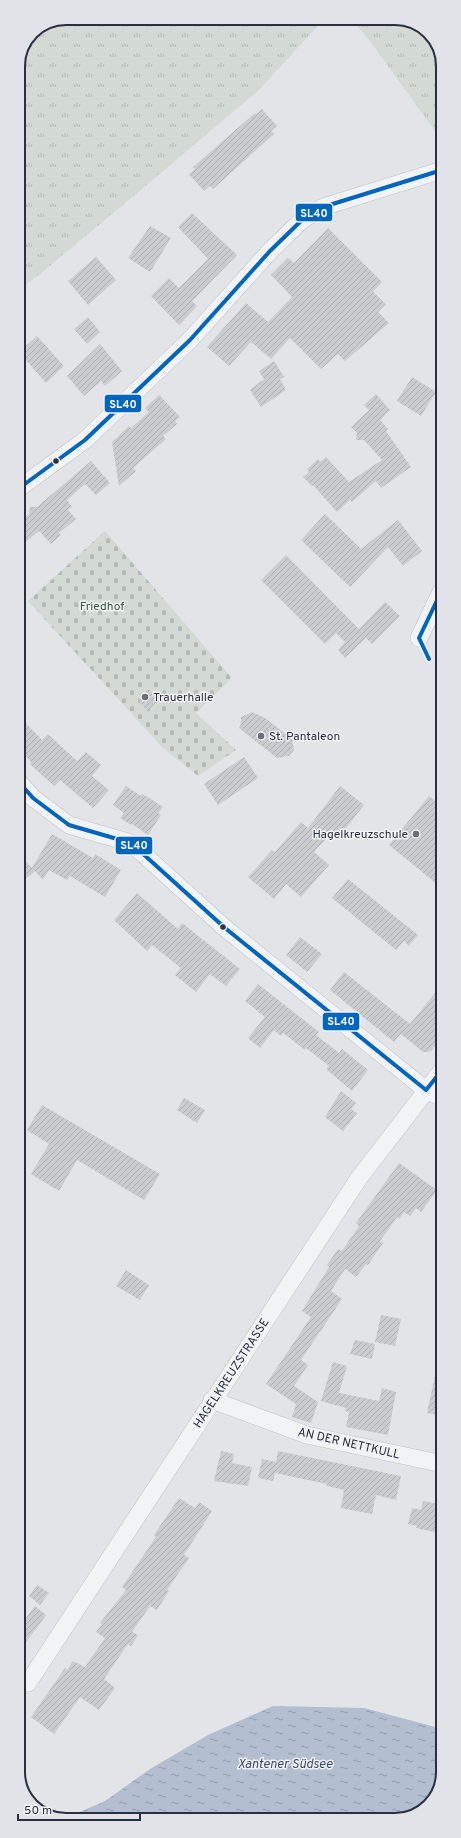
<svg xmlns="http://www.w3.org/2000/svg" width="461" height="1838" font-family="Overpass,sans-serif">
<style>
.grass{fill:url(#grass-tufts)}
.cemetery{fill:url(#cemetery-stones)}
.water{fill:url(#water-ripples)}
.building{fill:url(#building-hatch)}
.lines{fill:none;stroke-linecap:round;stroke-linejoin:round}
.minor-casing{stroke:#c1c2c5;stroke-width:18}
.minor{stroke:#f2f3f5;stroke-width:17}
.bus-1-casing{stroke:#f1f3f7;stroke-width:7}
.bus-1{stroke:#0065bd;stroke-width:4}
.bus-dot{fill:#2b3040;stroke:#f1f3f7;stroke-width:1.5}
.poi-dot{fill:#6b6f7a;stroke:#f1f3f7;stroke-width:1.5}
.labels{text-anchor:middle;stroke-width:3;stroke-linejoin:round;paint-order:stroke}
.park-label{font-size:12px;fill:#3b5b39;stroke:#f1f3f7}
.poi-label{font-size:12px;fill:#2b3040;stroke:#f1f3f7;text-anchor:start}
.street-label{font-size:12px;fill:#2b3040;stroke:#f1f3f7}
.water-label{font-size:13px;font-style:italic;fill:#374b71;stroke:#f1f3f7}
.rim{fill:none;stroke:#2b3040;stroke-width:2}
.line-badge{stroke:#f1f3f7;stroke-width:1.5}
.badge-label{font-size:11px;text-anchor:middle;font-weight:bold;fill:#fff}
</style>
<defs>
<pattern id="grass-tufts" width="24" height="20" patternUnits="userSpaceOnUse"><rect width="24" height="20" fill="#d2dad3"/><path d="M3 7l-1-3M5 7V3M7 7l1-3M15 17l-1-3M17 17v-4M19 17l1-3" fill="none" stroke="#b4bbb6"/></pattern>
<pattern id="cemetery-stones" width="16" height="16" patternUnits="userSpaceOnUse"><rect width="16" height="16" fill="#d2dad3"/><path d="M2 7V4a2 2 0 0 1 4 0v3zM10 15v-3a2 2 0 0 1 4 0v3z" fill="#b4bbb6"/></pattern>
<pattern id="water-ripples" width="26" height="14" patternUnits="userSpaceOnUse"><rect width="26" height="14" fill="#b3bed1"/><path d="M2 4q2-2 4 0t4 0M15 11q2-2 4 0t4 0" fill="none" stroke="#929bab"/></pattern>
<pattern id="building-hatch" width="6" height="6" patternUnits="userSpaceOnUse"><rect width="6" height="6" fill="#cbccd0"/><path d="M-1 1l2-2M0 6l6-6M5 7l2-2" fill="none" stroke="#aeb0b4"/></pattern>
</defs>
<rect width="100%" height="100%" fill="#e3e4e7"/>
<path class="grass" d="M66 18H325L259 90 124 204 35 278 18 290V66L32 32Z
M350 18H401L429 32 442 57V141L370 41Z"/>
<path class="cemetery" d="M105 531 232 678 196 713 236 750 198 776 163 748 28 601Z"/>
<path class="water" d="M273 1706 364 1708 443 1729V1772L431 1803 404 1819 60 1820 57 1818 68 1817 105 1801 150 1769 208 1735Z"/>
<path class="building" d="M262 109 277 126 271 131 274 134 213 189 210 186 204 191 189 174 195 169 193 167 255 113 256 114Z
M192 213 237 255 192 301 197 306 179 325 151 296 169 278 179 288 208 259 178 227Z
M150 226 171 238 150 272 128 258Z
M328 228 382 282 373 292 386 304 378 312 389 323 345 361 338 354 321 369 290 338 271 359 251 342 229 366 207 347 246 303 268 322 292 297 271 275 288 258 294 263Z
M96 257 116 280 88 305 68 281Z
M88 317 100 332 87 344 74 329Z
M37 336 64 366 46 383 19 352Z
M100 344 122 371 105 386 101 381 84 396 67 376Z
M274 361 284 377 280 379 286 390 261 407 250 390 264 379 259 371Z
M412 377 436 392 421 416 397 401Z
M376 394 390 410 380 420 388 429 386 431 411 467 381 488 376 481 352 502 350 500 337 512 313 485 312 486 303 477 309 472 307 469 318 459 320 462 326 457 349 482 382 460 364 440H356L357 433 351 427 369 410 364 405Z
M159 395 180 417 175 421 177 424 163 436 166 439 133 468 136 471 119 486 112 442 129 426 131 428 149 412 145 408Z
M91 461 110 483 96 495 85 484 67 500 72 507 68 510 76 519 59 533 61 535 51 544 39 531 18 548V523L29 514 30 507H37Z
M325 514 361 549 398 520 422 551 403 566 388 547 350 587 301 540Z
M286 555 359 629 385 602 400 616 372 644 366 638 345 658 338 650 345 642 336 633 325 644 261 580Z
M149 690 159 700 147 711 138 700Z
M252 712 265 718 292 739 294 750 289 756 277 758 239 728 241 724V717Z
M18 715 42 740 48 734 77 761 86 752 101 765 92 776 109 790 93 808 60 780 54 786 30 764 31 762 18 748Z
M244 757 258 778 218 805 204 784Z
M126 786 141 796 142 794 151 799 163 807 158 813 161 815 148 835 132 824 131 825 120 818 124 813 113 805Z
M340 786 364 805 340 836 333 831 314 852 329 865 301 897 286 884 274 899 248 877 272 850 275 852 301 822 308 828Z
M429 796 442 807 443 889 389 845Z
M52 834 93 858 95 854 121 870 105 897 70 876 67 880 49 870 43 880 35 871 18 886V853L32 868Z
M348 879 418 935 409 946 404 941 396 950 332 898Z
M137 893 178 929 182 923 240 969 226 986 210 974 196 992 175 975 181 968 152 945 147 951 114 920Z
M300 937 322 954 307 972 286 955Z
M344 972 410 1024 443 983V1035L431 1051 427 1052H423L401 1034 394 1042 330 990Z
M258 984 319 1032 316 1035 339 1053 342 1049 368 1070 352 1091 326 1069 329 1066 306 1048 305 1050 283 1033 281 1036 274 1030 260 1048 248 1038 265 1017 245 1001Z
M341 1091 356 1103 351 1109 357 1113 343 1131 325 1117Z
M184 1098 205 1110 197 1123 177 1110Z
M42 1105 160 1174 144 1200 77 1160 59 1191 31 1174 49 1144 27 1130Z
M399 1163 437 1190 421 1212 416 1208 410 1216 404 1212 399 1219 397 1217 380 1241 383 1243 368 1265 366 1264 356 1277 345 1269 331 1291 342 1299 301 1360 308 1365 294 1386 318 1402 311 1423 292 1417 296 1404 266 1384 311 1317 302 1311 329 1267 327 1265 338 1249 342 1251 359 1226 356 1223Z
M126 1270 149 1285 140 1300 116 1286Z
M381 1315 401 1319 395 1346 375 1342Z
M355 1340 375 1344 372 1359 350 1354Z
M333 1362 347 1366 339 1393 379 1401 382 1388 396 1392 388 1435 346 1427 349 1412 345 1411 346 1408 321 1401Z
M437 1366H443V1416L427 1413Z
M221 1451 234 1454 232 1463 252 1467 248 1486 214 1481Z
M278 1451 401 1476 396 1500 376 1495 372 1514 341 1508 344 1490 327 1486V1484L275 1473 273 1481 258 1478 262 1459 276 1462Z
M179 1498 195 1508 199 1502 212 1511 184 1555 189 1558 167 1590 169 1591 157 1610 150 1606 132 1632 138 1635 131 1646 128 1644 104 1679 115 1688 99 1710 80 1697 54 1734 31 1717 65 1668 67 1670 73 1661 85 1667 105 1638 96 1632 102 1624 100 1623 126 1590 122 1587 156 1537 154 1535Z
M423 1501 443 1505 439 1533 416 1528 417 1526 408 1524 412 1508 421 1510Z
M37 1585 49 1593 40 1605 29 1596Z
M35 1606 46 1615 19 1652V1627Z"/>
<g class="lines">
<g class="minor-casing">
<path id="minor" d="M18 489 85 440 190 340 270 251 302 220 323 207 442 170
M419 638 442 590
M18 781 33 798 69 825 131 843 225 928 426 1090 443 1098
M212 1400 307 1435 443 1464
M28 1683 359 1178 443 1069"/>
</g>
<use href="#minor" class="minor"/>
<g class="bus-1-casing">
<path id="bus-1" d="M18 489 85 440 190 340 270 251 302 220 323 207 442 170
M429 659 419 638 442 590
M18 781 33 798 69 825 131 843 225 928 426 1090 443 1069"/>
</g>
<use href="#bus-1" class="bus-1"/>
</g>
<g class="bus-dot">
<circle cx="56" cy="461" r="3.5"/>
<circle cx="223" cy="927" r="3.5"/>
</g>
<g class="poi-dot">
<circle cx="145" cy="697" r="4"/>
<circle cx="261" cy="736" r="4"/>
<circle cx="416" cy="834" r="4"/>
</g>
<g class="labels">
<g class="park-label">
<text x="102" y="610">Friedhof</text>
</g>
<g class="poi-label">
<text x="153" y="701">Trauerhalle</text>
<text x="269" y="740">St. Pantaleon</text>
<text x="408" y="838" text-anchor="end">Hagelkreuzschule</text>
</g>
<g class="street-label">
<text transform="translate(231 1373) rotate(-57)" y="4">HAGELKREUZSTRASSE</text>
<text transform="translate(349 1443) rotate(13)" y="4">AN DER NETTKULL</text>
</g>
<g class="water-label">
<text x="285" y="1768">Xantener Südsee</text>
</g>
</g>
<path d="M0 0H461V1838H0ZM66 25H395A41 41 0 0 1 436 66V1772A41 41 0 0 1 395 1813H66A41 41 0 0 1 25 1772V66A41 41 0 0 1 66 25Z" fill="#e1e3e8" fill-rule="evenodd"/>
<path class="rim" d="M66 25H395A41 41 0 0 1 436 66V1772A41 41 0 0 1 395 1813H66A41 41 0 0 1 25 1772V66A41 41 0 0 1 66 25Z"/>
<g class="line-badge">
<rect x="295" y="203" width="38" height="19" rx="4" fill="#0065bd"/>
<rect x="104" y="394" width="38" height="19" rx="4" fill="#0065bd"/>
<rect x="115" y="836" width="38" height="19" rx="4" fill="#0065bd"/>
<rect x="322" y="1012" width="38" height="19" rx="4" fill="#0065bd"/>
</g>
<g class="badge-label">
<text x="314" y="217">SL40</text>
<text x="123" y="408">SL40</text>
<text x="134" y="849">SL40</text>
<text x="341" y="1025">SL40</text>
</g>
<path d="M18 1814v6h122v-6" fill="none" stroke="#2b3040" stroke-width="2"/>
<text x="24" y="1814" font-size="12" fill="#2b3040" stroke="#f1f3f7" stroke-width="3" paint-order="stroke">50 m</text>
</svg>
